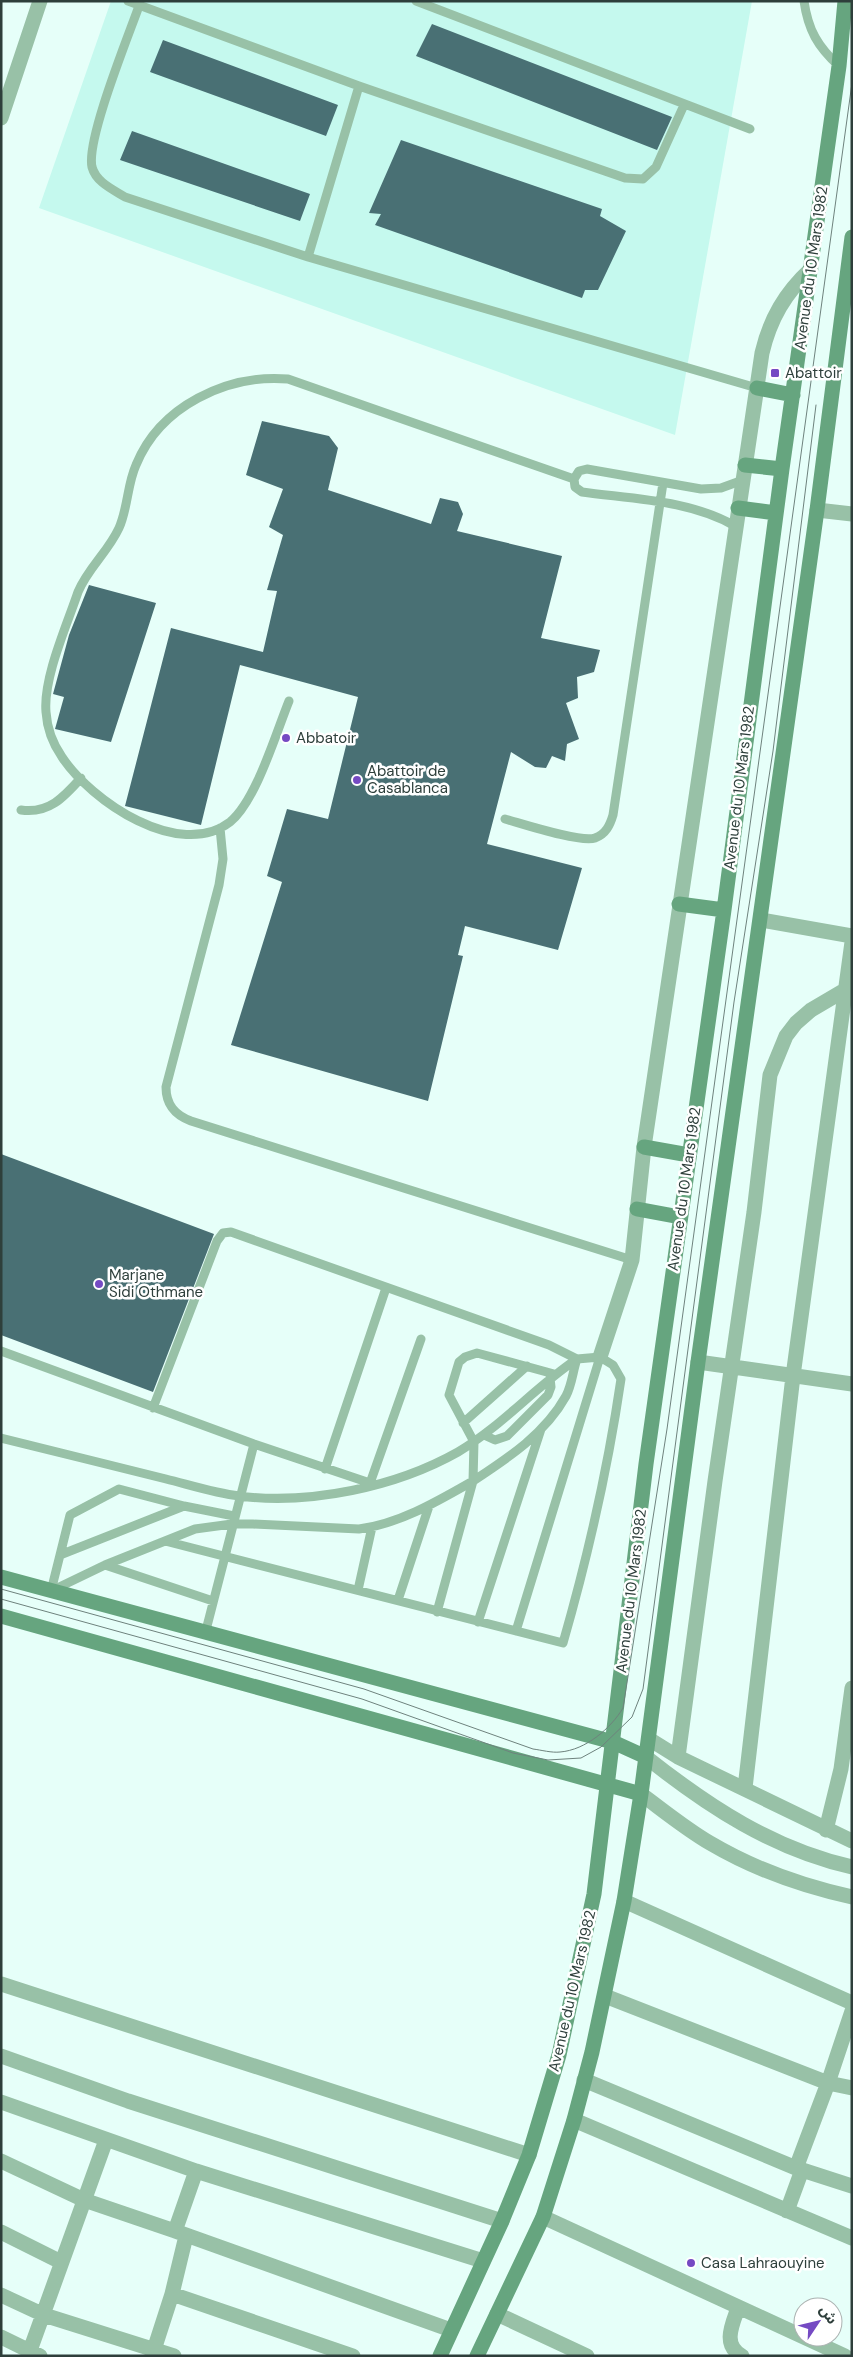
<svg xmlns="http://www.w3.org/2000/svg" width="853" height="2357" font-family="'DM Sans','Noto Sans Arabic',sans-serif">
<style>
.built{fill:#c5f9ee}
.building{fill:#497074}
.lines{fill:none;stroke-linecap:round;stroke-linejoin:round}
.lane{stroke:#98c1a7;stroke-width:9}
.street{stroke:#98c1a7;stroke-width:15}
.secondary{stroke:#66a57f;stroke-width:15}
.tram{stroke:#6e827d;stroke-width:1}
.poi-dot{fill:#754ac3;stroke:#fff;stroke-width:2}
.labels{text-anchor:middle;stroke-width:5;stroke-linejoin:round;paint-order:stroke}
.street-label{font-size:15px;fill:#2e3f3b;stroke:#fff}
.poi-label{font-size:15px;fill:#2e3f3b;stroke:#fff;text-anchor:start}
</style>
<rect width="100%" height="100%" fill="#e6fff9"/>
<path class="built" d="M111 1H752L675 435 39 208Z"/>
<path class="building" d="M432 24 672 117 657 150 416 56Z
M163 40 338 105 326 136 150 72Z
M132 131 310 194 300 221 120 160Z
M401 140 602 209 600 216 626 231 598 290H585L582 298 375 225 381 214 369 213Z
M262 421 329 436 338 448 328 490 431 524 440 498 458 502 463 514 457 531 562 556 541 638 600 650 594 672 577 677 578 698 566 703 579 739 567 744 565 761 552 756 546 768 535 767 511 752 487 844 582 868 558 950 465 926 458 955 463 956 428 1101 231 1045 282 882 267 876 287 809 328 819 358 697 240 665 201 825 125 806 171 628 263 652 277 591 267 590 283 535 269 527 283 489 246 475Z
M89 585 156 603 111 742 55 729 64 697 53 694 69 635Z
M1 1154 214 1234 153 1392 1 1335Z"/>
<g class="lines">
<path class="lane" d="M128 1 359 86 625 178 643 179 656 167 684 105
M416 1 750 129
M804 1C808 30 818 47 839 66
M139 6C128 37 86 140 92 167 96 182 112 189 125 197L308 257 757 388
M308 257 359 86
M735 526C690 500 633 499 582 492L575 487 574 479 579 471 587 469 701 489 721 488 743 480
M289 701C276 733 256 801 230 822 179 861 91 801 62 757 53 744 47 728 46 712 43 678 67 625 78 592 88 568 108 552 119 528 128 508 127 485 136 465 160 406 227 374 288 379L574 479
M21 810C49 814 64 797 81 778
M505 819C523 824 581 843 595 838 606 834 610 825 613 815L663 483
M220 828 223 859 219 885 166 1087C166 1105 175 1115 191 1121L632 1260
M1 1351 254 1444 370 1483
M153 1408 217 1241 223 1233 231 1232 549 1345 577 1359 600 1357
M463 1423 527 1366
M484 1435 495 1440 507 1436 548 1395 551 1387 550 1378
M1 1438C56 1452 111 1465 166 1479 190 1485 215 1493 239 1496 310 1505 396 1487 458 1452 502 1426 535 1387 577 1359
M325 1469 386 1288
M369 1486 421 1339
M234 1516 184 1506 119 1489 70 1515 51 1591 105 1565 195 1529 232 1524H253L359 1529C399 1524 438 1501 473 1481L474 1442 449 1395 459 1362 465 1357 477 1353 554 1374
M165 1541 563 1643C588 1556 608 1468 621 1379L613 1365 600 1357 516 1631
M60 1555 184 1506
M105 1565 213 1601
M358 1590 372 1527
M398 1600 429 1506
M437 1612 473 1481C508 1458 545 1434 566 1396 572 1385 573 1370 577 1359
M478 1622 541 1429
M205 1634 254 1444"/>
<path class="street" d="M1 118 40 1
M817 510 852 514
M761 920 852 936
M600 1357 632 1260 644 1147 762 353C770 319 785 293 811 269
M698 1362 852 1384
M649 1739 678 1757 852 1841
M646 1757C709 1807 773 1849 852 1867
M678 1757 715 1481 754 1212 770 1075 786 1036 796 1023 811 1010 845 990
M745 1788 793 1376 852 942
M641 1794C664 1811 686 1829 710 1843 754 1869 802 1886 852 1897
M826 1830 841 1769 852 1688
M624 1901 852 2003
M1 1984 529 2155
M605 1996 828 2083 852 2088
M1 2056 128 2101 502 2221
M584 2080 796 2168 852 2186
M1 2102 196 2171 483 2261
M574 2120 852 2238
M1 2161 84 2200 175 2231
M796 2168 828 2083 852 2011
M196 2171 175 2231 451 2330
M787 2211 802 2170
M543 2217 845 2356
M1 2232 61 2262
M172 2294 353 2356
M1 2295 44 2315 174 2356
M738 2308C732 2325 722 2345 742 2356
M497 2314 587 2356
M1 2337 40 2356
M28 2356 106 2140
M152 2356 172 2294 186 2236"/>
<path class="secondary" d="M757 388 793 395
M745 465 782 469
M738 508 776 513
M679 904 724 910
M644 1147 689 1155
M637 1209 680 1217
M1 1577 613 1742 646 1757
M1 1616 641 1794
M440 2356 502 2221 529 2155 559 2055 594 1894 646 1464 724 910 782 469 839 66 845 1
M477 2356 543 2217 574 2120 592 2052 624 1901 641 1794 698 1362 817 510 852 237"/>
<path class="tram" d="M1 1589 364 1689 533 1749C541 1750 552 1753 560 1752 586 1750 611 1728 623 1708L667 1429 852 83
M1 1599 362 1699 513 1753 548 1760 581 1758 601 1747 632 1717 643 1689 734 1002 773 751 816 405"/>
</g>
<g class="poi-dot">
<rect x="770" y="368" width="10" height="10" rx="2.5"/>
<circle cx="286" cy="738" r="5"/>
<circle cx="357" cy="780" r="5"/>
<circle cx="99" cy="1284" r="5"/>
<circle cx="691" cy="2263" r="5"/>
</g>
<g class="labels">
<g class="street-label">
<text transform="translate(811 268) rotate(-82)" y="5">Avenue du 10 Mars 1982</text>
<text transform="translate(739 788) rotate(-83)" y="5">Avenue du 10 Mars 1982</text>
<text transform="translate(684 1189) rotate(-82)" y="5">Avenue du 10 Mars 1982</text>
<text transform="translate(631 1591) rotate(-83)" y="5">Avenue du 10 Mars 1982</text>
<text transform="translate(572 1991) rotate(-77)" y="5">Avenue du 10 Mars 1982</text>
</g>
<g class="poi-label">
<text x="785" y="378">Abattoir</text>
<text x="296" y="743">Abbatoir</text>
<text x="367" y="776">Abattoir de<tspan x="367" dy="17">Casablanca</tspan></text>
<text x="109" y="1280">Marjane<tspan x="109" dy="17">Sidi Othmane</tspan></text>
<text x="701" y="2268">Casa Lahraouyine</text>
</g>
</g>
<rect width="853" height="2357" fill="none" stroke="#2e3f3b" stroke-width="5"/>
<g transform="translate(818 2322) rotate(55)"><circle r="24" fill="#ffffff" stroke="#abb2b1"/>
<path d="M0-4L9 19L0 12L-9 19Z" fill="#754ac3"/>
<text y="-8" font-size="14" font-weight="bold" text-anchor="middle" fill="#2e3f3b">ش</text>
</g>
</svg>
